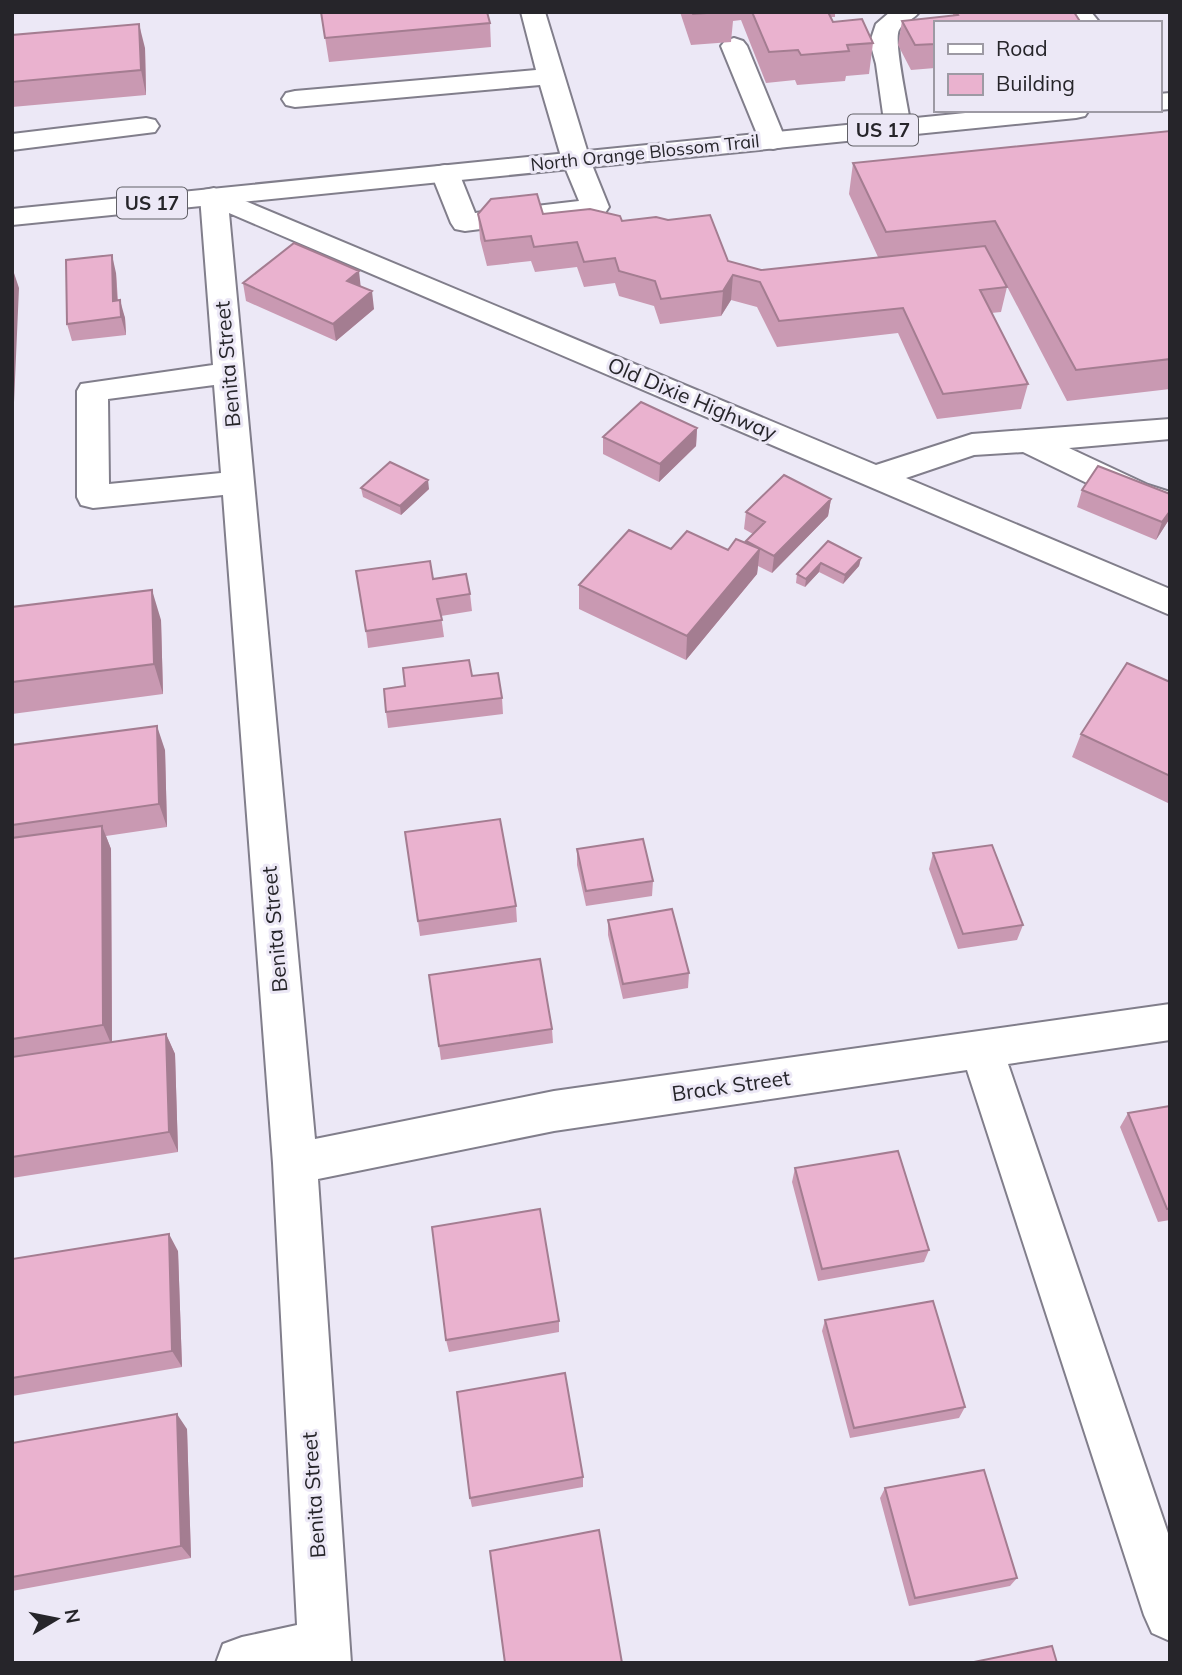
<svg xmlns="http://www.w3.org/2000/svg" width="1182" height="1675" font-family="Mulish,sans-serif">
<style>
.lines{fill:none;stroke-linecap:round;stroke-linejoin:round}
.minor-casing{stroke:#817e8b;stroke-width:4}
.major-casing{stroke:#817e8b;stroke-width:4}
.minor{fill:#fff;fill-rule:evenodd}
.major{fill:#fff;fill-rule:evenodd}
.wall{fill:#c999b2}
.shaded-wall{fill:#a47d91}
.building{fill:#eab2cf;stroke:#a47d91;stroke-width:2}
.labels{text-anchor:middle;stroke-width:6;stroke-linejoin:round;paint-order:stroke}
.far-street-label{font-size:18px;fill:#26252a;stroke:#ece8f6}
.shield{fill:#ece8f6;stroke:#616067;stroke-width:2}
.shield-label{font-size:19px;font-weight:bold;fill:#26252a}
.street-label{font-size:21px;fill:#26252a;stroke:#ece8f6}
</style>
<rect width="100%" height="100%" fill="#ece8f6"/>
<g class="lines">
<g class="minor-casing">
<path id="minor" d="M521 12H545L590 160 609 207 605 213 465 231 455 229 451 223 431 173 435 167 445 165 455 167 459 173 475 213 579 201 562 160 540 85 295 107 286 105 282 99 286 93 295 91 536 70Z
M890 12H919C914 20 903 22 899 30 893 41 909 111 911 128L907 134 898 136 889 134 885 128 876 64 870 42 876 24Z
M1064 12H1091L1100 23H1073Z
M734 38 743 41 747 46 786 141 782 147 773 149 764 147 760 141 721 46 725 41Z
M146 118 155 120 159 126 155 132 12 150V134Z
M214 188 876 465 972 434 1170 419V439L1069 448 1148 485 1170 492V515L1124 501 1023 452 974 455 906 478 1170 589V615L229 213 315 1139 554 1091 1170 1004V1040L1008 1064 1170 1539V1641L1152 1633 1144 1615 967 1070 554 1131 318 1179 351 1663H216L223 1644 242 1637 297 1625 273 1163 223 495 93 508 81 505 77 497V391L81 384 213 365 200 196 204 190ZM214 385 221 473 109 484 108 399Z"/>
</g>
<g class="major-casing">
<path id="major" d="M1170 93V109L1159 110V94Z
M995 110H1089L1085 116 1076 118 12 225V209Z"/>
</g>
<use href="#minor" class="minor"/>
<use href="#major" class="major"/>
</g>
<path class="wall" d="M321 12H487L490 23 491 47 329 62Z
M680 12H835V17H830L833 22 873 43 869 74 846 76 845 81 797 85 795 80 766 83 741 20 733 21 731 42 691 45Z
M953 12H1074L935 23V68L911 70 898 45 902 21 953 16Z
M12 35 145 48 146 95 12 107Z
M1170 131V389L1067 401 989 252 1007 287 1001 312 991 313 1028 384 1021 409 937 419 898 333 777 347 757 307 731 300 721 316 660 324 654 306 619 296 615 283 584 287 577 267 535 272 531 261 487 266 480 239 478 214H543L622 221 728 261 761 270 878 257 849 194 853 163Z
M116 273 118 300 125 318 126 335 72 341 67 324Z
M243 283 361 287 374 309 336 341 246 301Z
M697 428 696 446 659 482 603 454V437Z
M361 488 429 489 401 515 363 497Z
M1082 490 1170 494V518L1156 540 1077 507Z
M831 499 828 516 772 573 758 566 757 574 686 660 579 609V585L671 549 728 550 745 543 746 541 753 534 744 529 746 512Z
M828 541 861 558 859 566 843 584 819 572 805 587 796 583 797 574Z
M433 579 470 594 472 611 441 616 444 637 368 648 366 631Z
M12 607 161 620 163 694 12 714Z
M472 676 502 698 503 714 388 728 386 712Z
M1170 682V804L1072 757 1081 734Z
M12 745 165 750 167 827 106 836 111 849 112 1042 166 1034 175 1054 178 1152 12 1178Z
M577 849 653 881 652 896 586 906 577 865Z
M933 853 1023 925 1017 940 958 949 929 869Z
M516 906 517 922 420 936 418 921Z
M608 920 689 973 688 988 623 999 608 935Z
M429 975 552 1029 553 1043 441 1060Z
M1170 1106V1220L1158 1222 1120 1127 1128 1113Z
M795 1168 929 1250 924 1262 818 1281 792 1182Z
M178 1251 182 1367 12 1396V1259Z
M825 1320 965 1407 959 1418 850 1438 822 1331Z
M559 1321V1332L449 1352 446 1340Z
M187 1429 191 1558 12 1591V1443Z
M583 1477V1487L472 1507 470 1498Z
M885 1488 1017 1578 1010 1586 909 1606 880 1498Z"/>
<path class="shaded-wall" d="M139 24 145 48 146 95 141 70Z
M112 255 116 273 118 318 113 301Z
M12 267 19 288 12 448Z
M359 271 361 289 347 281Z
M733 275 731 300 721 316 723 291Z
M372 291 374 309 336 341 333 324Z
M120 300 125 318 126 335 121 317Z
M697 428 696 446 659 482 660 464Z
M428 480 429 489 401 515 400 506Z
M831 499 828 516 772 573 774 556Z
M1170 511V518L1156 540 1162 522Z
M760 549 757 574 686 660 687 636Z
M861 558 859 566 843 584 845 575Z
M821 563 819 572 805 587 806 579Z
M152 590 161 620 163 694 154 664Z
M157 726 165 750 167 827 159 804Z
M102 826 111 849 112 1046 103 1025Z
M166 1034 175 1054 178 1152 169 1132Z
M169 1234 178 1251 182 1367 172 1351Z
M177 1414 187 1429 191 1558 181 1546Z"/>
<path class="building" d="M321 12H487L490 23 325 38Z
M692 12H721L693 14Z
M752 12H828L833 22 862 19 873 43 847 45 849 51 801 55 798 50 769 52Z
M956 12H1074L1081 23H935V44L915 45 902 21 958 15Z
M139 24 141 70 12 82V35Z
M1170 131V359L1076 370 995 221 886 232 853 163Z
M537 194 543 214 590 209 620 216 622 221 656 217 668 220 710 215 728 261 761 270 985 246 1007 287 980 290 1028 384 943 394 903 308 779 321 760 282 733 275 723 291 661 299 655 281 619 271 615 258 584 262 577 242 534 247 531 236 485 241 478 214 491 199Z
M294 243 359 271 347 281 372 291 333 324 243 283Z
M112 255 113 301 120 300 121 317 67 324 66 260Z
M641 402 697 428 660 464 603 437Z
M390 462 428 480 400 506 361 488Z
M1098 466 1170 494V511L1162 522 1082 490Z
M784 475 831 499 774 556 746 541 765 522 746 512Z
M629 530 671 549 687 531 728 550 736 539 760 549 687 636 579 585Z
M828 541 861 558 845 575 821 563 806 579 797 574Z
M430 561 433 579 466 574 470 594 437 599 442 620 366 631 356 571Z
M152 590 154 664 12 682V607Z
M469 660 472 676 498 673 502 698 386 712 384 689 405 686 403 668Z
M1127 663 1170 682V776L1081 734Z
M157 726 159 804 12 825V745Z
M500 819 516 906 418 921 405 832Z
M102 826 103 1025 12 1039V838Z
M643 839 653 881 586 891 577 849Z
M992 845 1023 925 963 934 933 853Z
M672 909 689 973 623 984 608 920Z
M540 959 552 1029 439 1046 429 975Z
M166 1034 169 1132 12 1157V1057Z
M1170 1106V1209H1167L1128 1113Z
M898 1151 929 1250 822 1269 795 1168Z
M540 1209 559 1321 446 1340 432 1227Z
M169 1234 172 1351 12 1378V1259Z
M933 1301 965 1407 854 1428 825 1320Z
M565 1373 583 1477 470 1498 457 1392Z
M177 1414 181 1546 12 1577V1443Z
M984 1470 1017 1578 915 1598 885 1488Z
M599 1530 622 1663H505L490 1551Z
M1052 1646 1057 1663H969Z"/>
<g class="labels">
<g class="far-street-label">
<text transform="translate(645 153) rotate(-6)" y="6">North Orange Blossom Trail</text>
</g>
<g class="shield">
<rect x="848" y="114.5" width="70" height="31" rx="5"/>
<rect x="117" y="187.5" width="70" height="31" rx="5"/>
</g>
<g class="shield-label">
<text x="883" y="137">US 17</text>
<text x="152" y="210">US 17</text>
</g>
<g class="street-label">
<text transform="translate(228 364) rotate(-95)" y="7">Benita Street</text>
<text transform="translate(692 399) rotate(23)" y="7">Old Dixie Highway</text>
<text transform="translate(275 929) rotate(-95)" y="7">Benita Street</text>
<text transform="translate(731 1086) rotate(-8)" y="7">Brack Street</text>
<text transform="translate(314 1495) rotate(-94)" y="7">Benita Street</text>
</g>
</g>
<rect width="1182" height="1675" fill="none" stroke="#26252a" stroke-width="28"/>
<rect x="934" y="21" width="228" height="91" fill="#ece8f6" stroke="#9d9aa4" stroke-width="2"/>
<rect x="948" y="44" width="35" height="10" fill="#ffffff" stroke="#9d9aa4" stroke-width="2"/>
<text x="996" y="56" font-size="21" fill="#26252a">Road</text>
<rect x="948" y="74" width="35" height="21" fill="#eab2cf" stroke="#9d9aa4" stroke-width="2"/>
<text x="996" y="91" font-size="21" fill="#26252a">Building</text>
<g transform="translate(56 1619) rotate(80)" stroke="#ece8f6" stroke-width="5" paint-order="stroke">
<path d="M0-5L12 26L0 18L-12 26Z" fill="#26252a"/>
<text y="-10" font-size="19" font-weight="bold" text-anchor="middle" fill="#26252a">N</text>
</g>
</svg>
